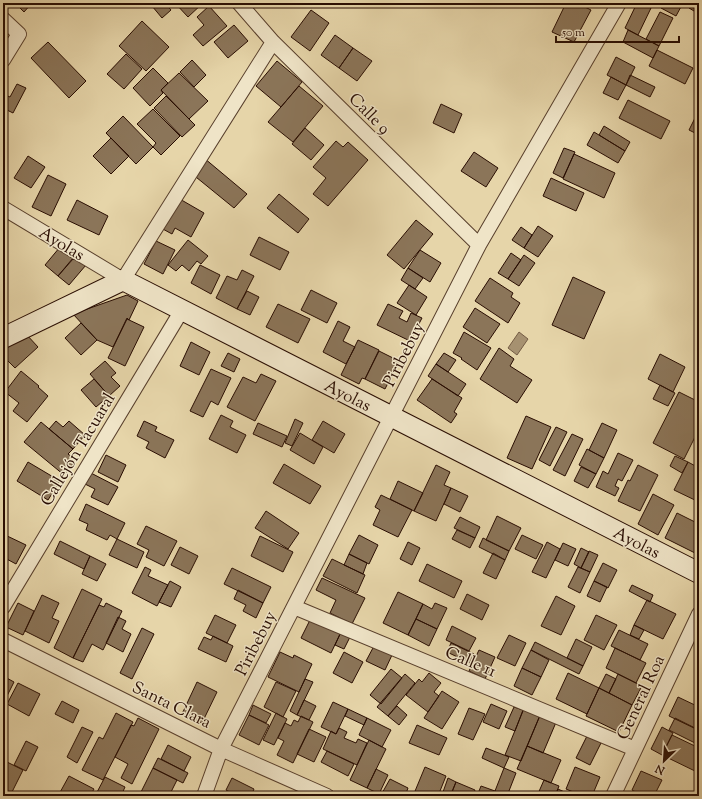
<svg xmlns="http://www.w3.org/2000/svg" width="702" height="799" font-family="'Sorts Mill Goudy',serif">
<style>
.water{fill:#a69170;stroke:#745c44}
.building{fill:#8b7559;stroke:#290d02}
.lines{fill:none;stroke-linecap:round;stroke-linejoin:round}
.street-casing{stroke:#583f2c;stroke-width:16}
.secondary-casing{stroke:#290d02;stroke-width:22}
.street{stroke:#efe4c7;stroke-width:14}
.secondary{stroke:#efe4c7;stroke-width:20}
.labels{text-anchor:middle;stroke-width:3;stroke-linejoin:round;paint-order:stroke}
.street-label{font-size:17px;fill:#290d02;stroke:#efe4c7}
</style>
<rect width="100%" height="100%" fill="#e6d5a9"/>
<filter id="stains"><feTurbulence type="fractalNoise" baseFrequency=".005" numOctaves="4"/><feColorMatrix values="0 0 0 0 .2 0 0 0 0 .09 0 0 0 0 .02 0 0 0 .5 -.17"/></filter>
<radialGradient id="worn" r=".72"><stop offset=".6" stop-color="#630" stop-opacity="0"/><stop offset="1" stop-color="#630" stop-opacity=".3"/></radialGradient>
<path class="water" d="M519 332 528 339 517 355 508 348Z"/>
<path class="building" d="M15 3H32L24 12Z
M155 3H165L171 10 162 18 152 6Z
M175 3H203L188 17Z
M566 3H577L591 10 574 42 552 32Z
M637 3 651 8 638 35 625 28Z
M663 3H683L676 16 661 8Z
M691 3H699V14L689 8Z
M209 6 227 26 203 46 193 35 204 25 197 17Z
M311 10 329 23 310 51 291 37Z
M660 12 673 18 659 46 646 39Z
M142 21 169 47 146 71 119 46Z
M234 25 248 41 228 58 214 42Z
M3 30 7 34 3 39Z
M628 30 659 46 653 58 623 42Z
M335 35 353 48 339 68 321 55Z
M48 42 86 81 69 98 31 58Z
M353 48 372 61 357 81 339 68Z
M657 50 693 68 685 84 649 66Z
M126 54 142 69 124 89 107 74Z
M616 57 635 67 626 85 607 75Z
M192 60 206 75 194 87 180 72Z
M277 61 302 82 281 107 256 86Z
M153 68 168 83 161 90 163 93 150 106 133 88Z
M179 73 208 101 189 119 161 90Z
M630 75 655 87 650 97 626 85Z
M611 77 626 85 618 100 603 93Z
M17 84 26 88 13 113 3 108V94L10 97Z
M299 86 323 106 293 142 268 122Z
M166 96 195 125 182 137 154 108Z
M628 100 670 121 661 139 619 118Z
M441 104 462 114 454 133 433 123Z
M153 109 180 136 161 155 153 147 156 143 137 124Z
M697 114 699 115V135L689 130Z
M123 116 153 147 136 164 106 133Z
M604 126 630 142 625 151 599 135Z
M305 128 324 145 311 160 292 144Z
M594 132 625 151 618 163 587 145Z
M111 138 129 156 111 174 93 156Z
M336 141 343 147 348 142 368 160 328 206 313 194 326 178 313 167Z
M564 148 575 152 563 178 553 173Z
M474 152 498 168 486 187 461 171Z
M574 154 615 173 604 198 563 179Z
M28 156 45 167 31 188 14 178Z
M204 158 247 194 234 208 191 173Z
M48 175 66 184 51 216 32 207Z
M551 178 584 193 576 211 543 196Z
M279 194 309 219 298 233 267 208Z
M178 198 204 213 191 237 175 228 172 234 161 228Z
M77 200 108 216 99 235 67 220Z
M416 220 433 234 404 269 387 255Z
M538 226 553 236 538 257 524 248Z
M521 227 532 235 524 248 512 240Z
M259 237 289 252 280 270 250 255Z
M188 240 208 256 201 264 197 261 189 271 182 265 176 271 168 265Z
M156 241 175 250 163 274 144 264Z
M60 247 73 258 58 276 45 265Z
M420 250 441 263 430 282 408 268Z
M511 253 521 260 508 279 498 273Z
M524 255 535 263 519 286 508 279Z
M76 257 86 265 69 285 58 276 73 259 74 260Z
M200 265 220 275 211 294 191 283Z
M408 268 423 278 415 289 401 280Z
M242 270 254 276 237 309 216 298 227 276 237 280Z
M573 277 605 292 584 339 552 325Z
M490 278 513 293 511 297 520 303 508 323 475 301Z
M409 285 427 297 416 315 397 303Z
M311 290 337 303 327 323 301 310Z
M247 291 259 297 250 315 237 309Z
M127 295 138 301 129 320 127 318 113 347 97 340 73 314Z
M278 304 310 319 298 343 266 327Z
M388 304 403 311 399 318 407 322 411 313 422 318 410 341 377 325Z
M475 308 500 324 487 343 463 327Z
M127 319 144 327 125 366 108 358Z
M338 321 350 327 343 341 355 347 346 364 323 352Z
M81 323 97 340 81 355 65 338Z
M464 332 491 348 477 370 461 359 462 358 453 353Z
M26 334 38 347 15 368 3 356V347Z
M358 340 379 350 365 379 362 378 359 384 341 375Z
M191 342 210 352 199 375 180 366Z
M499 348 514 359 510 366 532 380 517 403 480 379Z
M379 351 399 361 385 389 365 379Z
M228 353 240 359 234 372 221 366Z
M444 353 456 360 448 372 436 364Z
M660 354 685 367 673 392 648 379Z
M105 361 116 373 111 377 120 386 109 396 90 374Z
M436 364 466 384 458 396 428 376Z
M211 369 231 378 218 405 211 401 203 417 190 411Z
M21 371 39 386 38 387 48 396 27 422 13 411 19 403 5 392Z
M261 374 276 381 255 421 227 407 243 377 256 383Z
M94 379 109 396 96 407 81 390Z
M432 379 462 398 454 412 457 414 451 423 417 400Z
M660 385 675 393 668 406 653 399Z
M679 392 699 402V429L684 459 653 443Z
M221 415 233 421 230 427 246 435 237 453 209 439Z
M526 416 551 427 532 469 507 458Z
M295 419 303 423 292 446 285 443Z
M56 421 63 427 69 421 85 435 73 449 49 429Z
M144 421 157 427 155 431 174 440 165 458 146 448 149 442 137 436Z
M323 421 345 434 334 453 312 440Z
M41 422 73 449 68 454 76 460 64 475 24 442Z
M258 423 287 436 282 447 253 434Z
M602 423 617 430 604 458 589 450Z
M556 427 567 432 550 466 539 460Z
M300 433 323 447 314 464 290 450Z
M572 434 583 439 565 476 553 470Z
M587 449 604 458 596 474 579 465Z
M618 453 633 460 622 481 618 479 615 486 619 488 615 496 596 487 603 471 608 474Z
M106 455 126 465 118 482 98 472Z
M675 456 688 462 682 473 670 466Z
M28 462 60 481 48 500 17 481Z
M688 462 699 468V502L674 490Z
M284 464 321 486 310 504 273 483Z
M436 465 450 472 444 485 451 488 436 521 414 511Z
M638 465 658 475 640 511 618 501 628 480 630 481Z
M581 467 596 474 588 488 574 481Z
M87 471 118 487 108 505 91 497 95 489 81 482Z
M398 481 423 493 414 511 390 499Z
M451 488 468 496 460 512 444 504Z
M653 494 674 505 658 535 638 524Z
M381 495 412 510 398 537 373 525 380 510 375 507Z
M86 504 125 523 117 539 110 535 107 540 86 530 88 524 79 520Z
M266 511 299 533 288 549 255 528Z
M677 513 699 524V555L665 538Z
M497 516 521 528 509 551 486 540Z
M460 517 480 527 475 538 454 528Z
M146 526 177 541 164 566 146 557 149 550 137 544Z
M457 530 475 538 470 548 452 539Z
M3 534 26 545 16 564 3 557Z
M359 535 378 545 369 564 349 554Z
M522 535 543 545 536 559 515 549Z
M260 536 293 552 283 572 251 556Z
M483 538 509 551 505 560 479 547Z
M117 539 144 552 137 568 109 555Z
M60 541 90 556 84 569 54 554Z
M408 542 420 548 412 565 400 559Z
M547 542 560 549 546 578 532 572Z
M563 543 576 549 568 566 555 560Z
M180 547 198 556 189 574 171 565Z
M581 548 589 552 581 568 574 564Z
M589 551 598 555 590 572 581 568Z
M493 553 505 560 496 579 483 573Z
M349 554 367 563 363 574 344 565Z
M90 556 106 564 97 581 82 574Z
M332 559 365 575 357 593 323 576Z
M603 563 617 570 608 588 594 581Z
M427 564 462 581 454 598 419 581Z
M145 567 151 570 148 576 168 585 157 606 132 593Z
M578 567 590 572 580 593 568 587Z
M232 568 271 587 263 603 224 584Z
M322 578 365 598 352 624 330 613 336 600 316 590Z
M170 581 181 587 171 607 159 602Z
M594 581 607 587 600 602 587 596Z
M632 585 653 595 650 602 629 591Z
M82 589 102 599 73 658 54 648Z
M238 590 263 603 256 618 243 611 246 605 234 599Z
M398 592 423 604 408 635 383 623Z
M467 594 489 605 482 620 460 609Z
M42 595 59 603 52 618 59 621 49 643 25 631Z
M556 596 575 606 561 635 541 626Z
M647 600 676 614 663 639 634 625Z
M18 603 34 611 23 635 6 627Z
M106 603 122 611 103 650 92 644 83 662 73 658 99 605 104 607Z
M435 603 447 608 437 629 416 619 423 604 432 609Z
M215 615 236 625 227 643 206 633Z
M596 615 617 625 604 650 584 640Z
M118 617 126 621 122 629 131 634 123 652 106 643Z
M311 618 341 632 331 653 301 638Z
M416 619 437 629 429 646 408 635Z
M634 625 644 630 639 639 630 635Z
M452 626 476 638 469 651 446 640Z
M142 628 154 634 132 679 120 673Z
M619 630 648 644 640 660 611 646Z
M341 632 350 637 344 649 335 645Z
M509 635 526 643 515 666 497 658Z
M213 636 233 646 226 662 198 649 204 637 211 640Z
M576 639 592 647 583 666 567 658Z
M535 642 583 666 579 674 531 650Z
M451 643 474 654 470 663 447 652Z
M374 646 392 655 385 670 366 661Z
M615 648 646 663 636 683 606 668Z
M479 650 495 657 485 679 469 671Z
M531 650 549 660 541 677 522 668Z
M280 652 293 658 294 655 312 664 299 692 268 677Z
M344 652 363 662 352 683 333 673Z
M522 668 541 677 532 695 514 686Z
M391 669 402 678 381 704 370 695Z
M429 673 441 683 434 692 439 696 428 712 406 695 419 679 422 682Z
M568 673 599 688 587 714 556 699Z
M405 674 415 683 388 716 377 707Z
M606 674 616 679 609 693 599 688Z
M618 674 642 686 632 705 609 693Z
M3 676 14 682 3 704Z
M305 679 313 682 297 715 290 711Z
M197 682 217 692 202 723 182 714Z
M276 682 296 691 283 717 264 707Z
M18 683 40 694 29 716 7 704Z
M599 688 632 705 619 732 586 716Z
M442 691 459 702 442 729 424 718Z
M678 697 699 707V722L696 729 669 716Z
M304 700 316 706 309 720 297 715Z
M62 701 79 710 73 723 55 714Z
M333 702 348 709 336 734 321 727Z
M491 704 507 711 499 729 483 722Z
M253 705 271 714 266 723 249 715Z
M397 706 407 715 399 725 388 716Z
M525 706 541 713 521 761 505 755Z
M514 707 523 710 515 731 505 727Z
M469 708 485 714 473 740 458 734Z
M348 709 367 718 364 725 345 716Z
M116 713 133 722 103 780 82 770 99 737 103 739Z
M276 713 287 719 274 745 263 740Z
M541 713 557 720 543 753 527 746Z
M249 715 269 725 259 745 239 735Z
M301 716 313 722 293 763 277 755 284 741 278 738 285 723 291 726 294 720 298 722Z
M138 718 159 729 132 784 121 778 128 764 115 757 131 725 134 726Z
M367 718 391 730 382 747 359 735Z
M675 718 699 730V745L669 730Z
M417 725 447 738 439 755 409 743Z
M82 727 93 732 77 763 67 757Z
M662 727 673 733 662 755 651 749Z
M339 728 347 732 344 738 356 743 358 739 367 743 357 765 323 749 331 731 336 734Z
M309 729 326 737 314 762 297 754Z
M588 734 602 741 590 765 576 758Z
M672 735 699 748V768L697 772 662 755Z
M369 740 386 749 367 788 350 780Z
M26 741 38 747 26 771 14 765Z
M168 745 191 757 184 771 161 759Z
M527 746 561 760 551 783 517 769Z
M486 748 509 757 504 768 482 758Z
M327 751 354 764 348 776 321 762Z
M158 758 188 773 183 783 153 768Z
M3 760 23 770 10 796 3 793Z
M425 767 446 776 438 796H413Z
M575 767 600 777 592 796H583L566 789Z
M153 768 177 780 169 796H139Z
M504 768 516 773 507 796 495 791Z
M376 769 388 775 379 794 367 788Z
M641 771 662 780 654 796H643L632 790Z
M69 776 94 789 90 796H58Z
M105 777 125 787 121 796H95Z
M232 778 254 789 251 796H237L226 790Z
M448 778 456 782 451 795 443 792Z
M390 779 408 788 405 796 381 795Z
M544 780 559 786 555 796H537Z
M456 782 475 790 473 796H450Z
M481 786 495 791 506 796H477Z
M558 789 573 796H555Z"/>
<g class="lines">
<g class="street-casing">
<path id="street" d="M239 3 273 42 479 245
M3 19 19 34 3 60
M3 208 123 280 273 42
M3 607 182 310
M294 607 635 749
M3 640 221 749 327 796
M204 796 221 749 479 245 619 3
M613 796 699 614"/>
</g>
<g class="secondary-casing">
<path id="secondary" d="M3 338 123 280 699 573"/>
</g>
<use href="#street" class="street"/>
<use href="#secondary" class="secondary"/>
</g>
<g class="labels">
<g class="street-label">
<text transform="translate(370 113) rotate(45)" y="6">Calle 9</text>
<text transform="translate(62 243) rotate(31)" y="6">Ayolas</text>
<text transform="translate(403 354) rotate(-63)" y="6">Piribebuy</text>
<text transform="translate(348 395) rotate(27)" y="6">Ayolas</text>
<text transform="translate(77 449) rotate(-59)" y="6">Callejón Tacuaral</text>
<text transform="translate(637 542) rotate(27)" y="6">Ayolas</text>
<text transform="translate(255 643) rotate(-63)" y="6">Piribebuy</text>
<text transform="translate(471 661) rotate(23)" y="6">Calle 11</text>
<text transform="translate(640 697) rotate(-65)" y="6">General Roa</text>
<text transform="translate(172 704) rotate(26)" y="6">Santa Clara</text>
</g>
</g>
<rect width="702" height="799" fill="none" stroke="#e6d5a9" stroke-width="16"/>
<rect x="4" y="4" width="694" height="791" fill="none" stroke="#290d02" stroke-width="2"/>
<rect x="8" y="8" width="686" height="783" fill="none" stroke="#290d02"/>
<g transform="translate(664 761) rotate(205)" stroke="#efe4c7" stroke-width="3" paint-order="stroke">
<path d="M0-3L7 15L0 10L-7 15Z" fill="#290d02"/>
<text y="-6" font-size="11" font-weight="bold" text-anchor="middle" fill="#290d02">N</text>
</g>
<path d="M556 36v6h123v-6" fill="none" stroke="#290d02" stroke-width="2"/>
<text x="562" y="36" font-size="12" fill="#290d02" stroke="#efe4c7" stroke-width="3" paint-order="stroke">50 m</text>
<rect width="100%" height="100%" filter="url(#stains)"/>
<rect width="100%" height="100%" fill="url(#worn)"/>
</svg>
